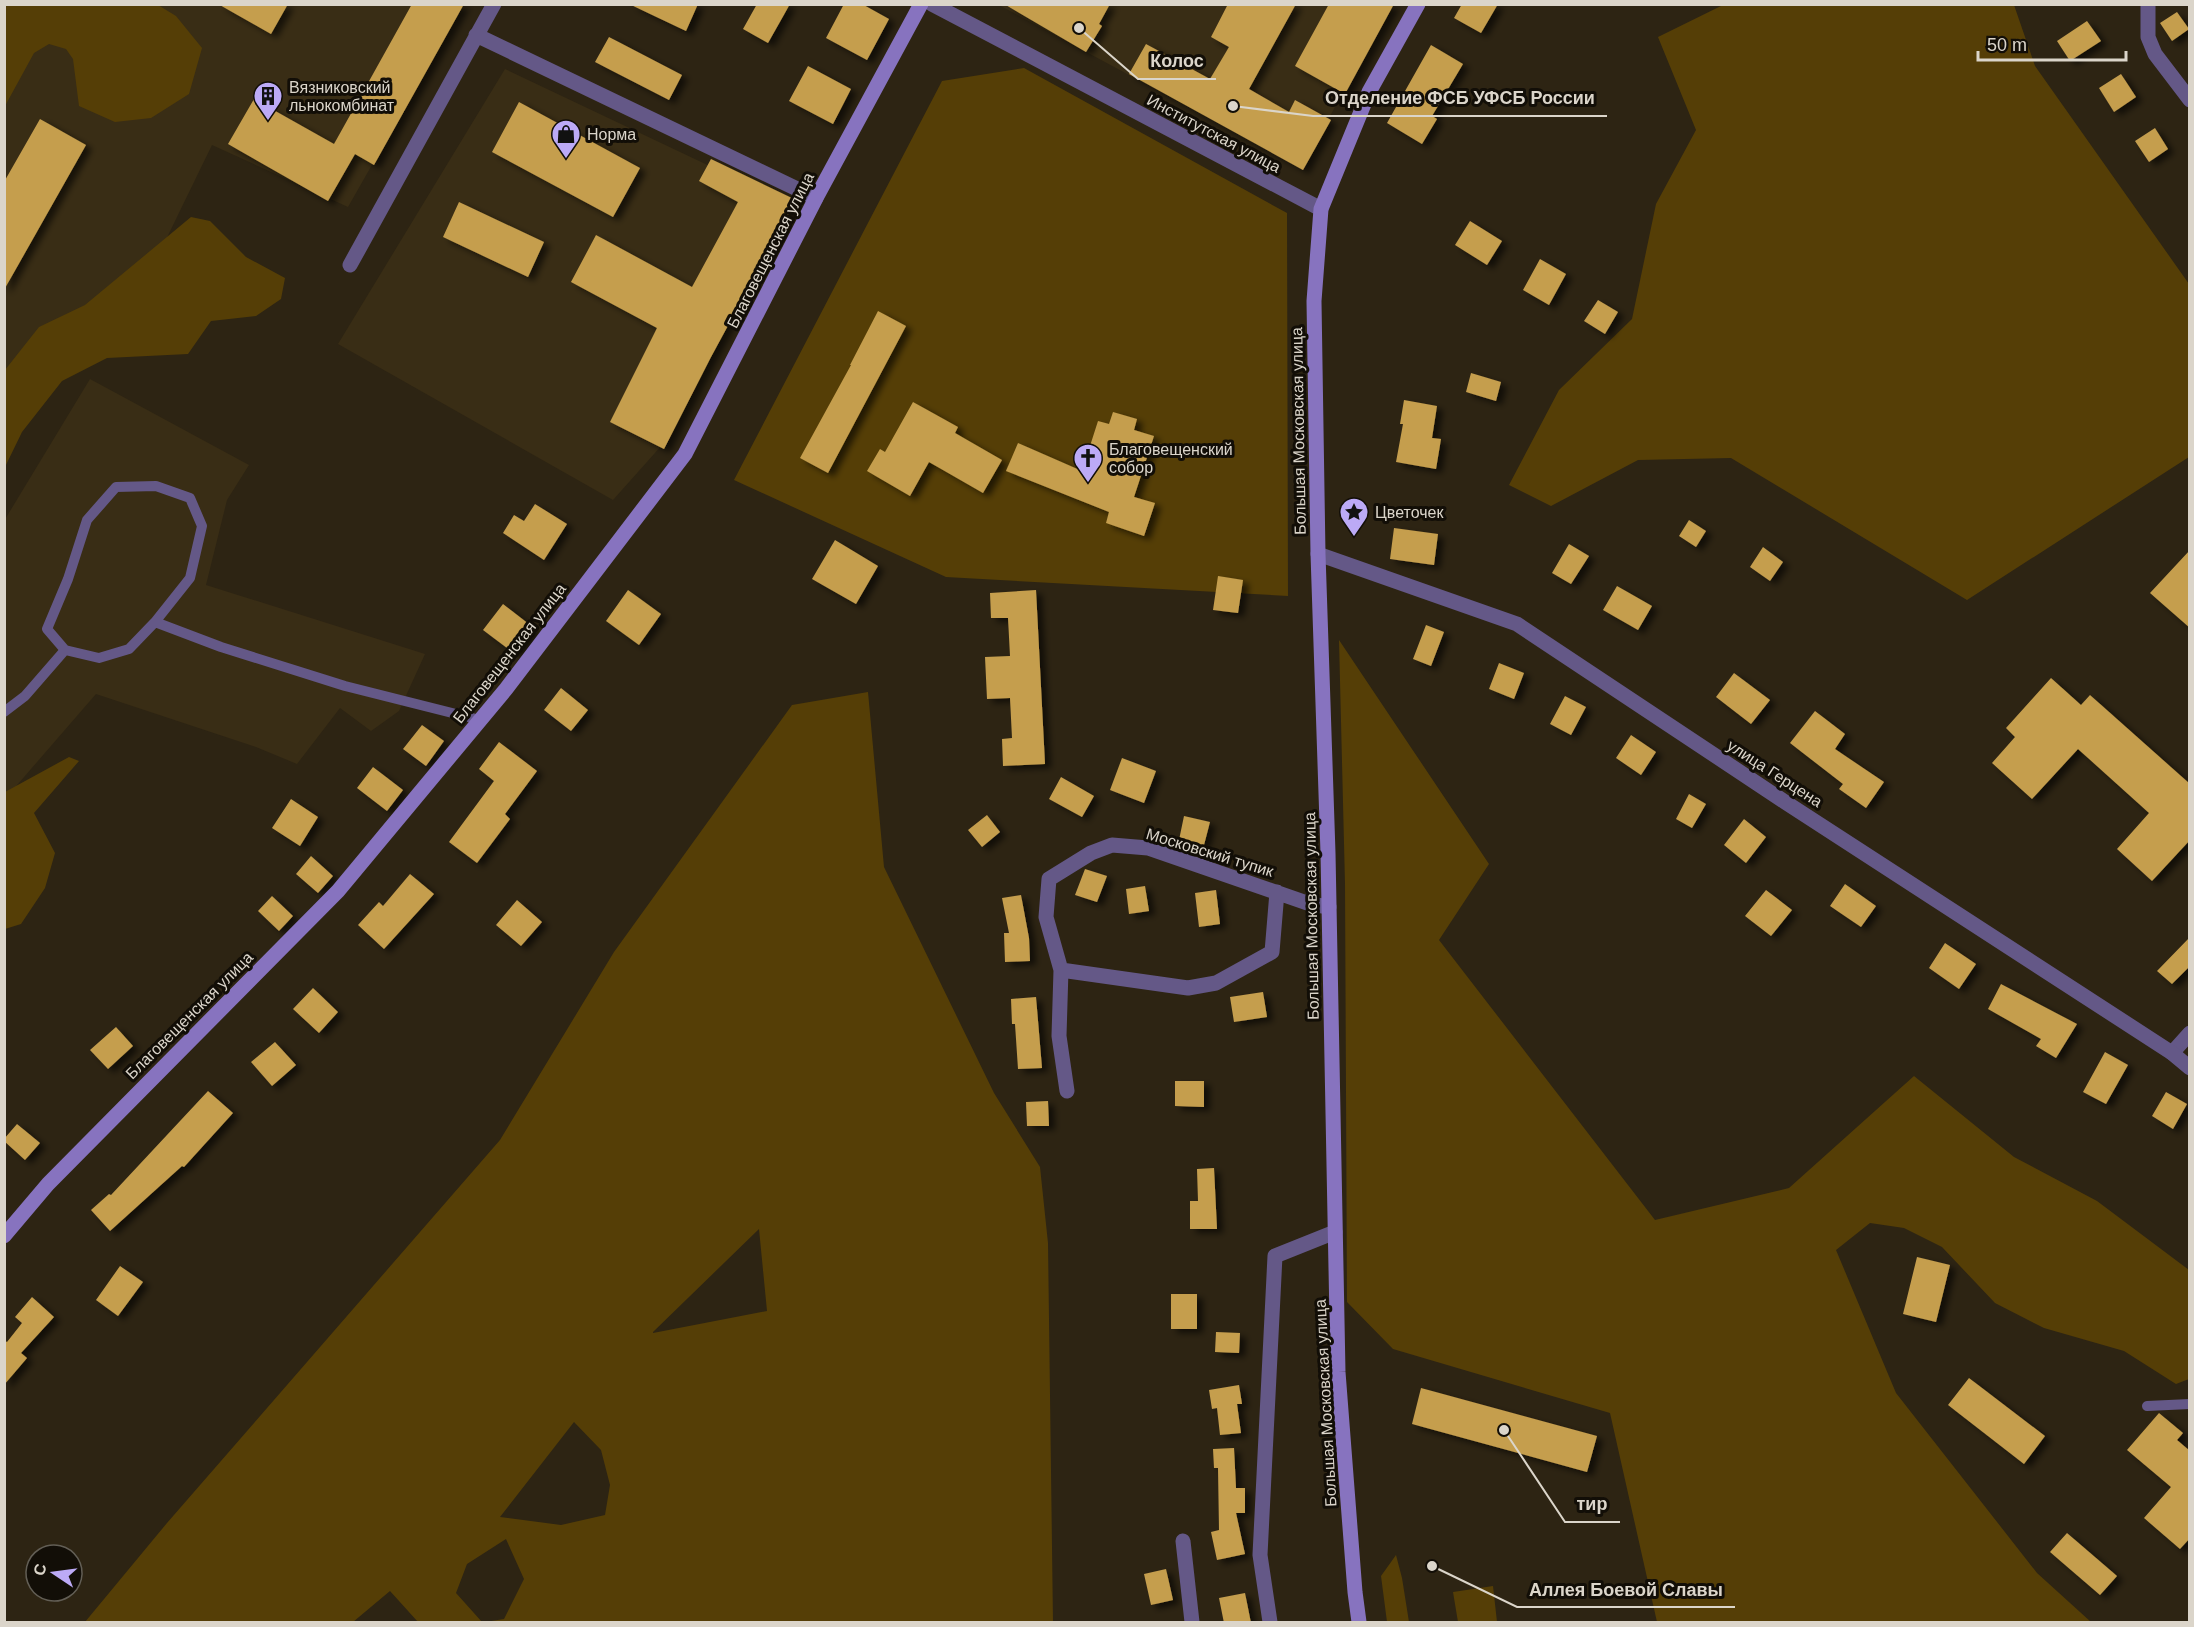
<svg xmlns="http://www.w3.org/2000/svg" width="2194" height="1627" font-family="Helvetica,sans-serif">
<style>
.built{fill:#392d15}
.green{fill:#553e06;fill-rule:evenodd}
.building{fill:#c59e4e;filter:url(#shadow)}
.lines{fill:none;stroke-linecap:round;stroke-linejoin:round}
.service{stroke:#645887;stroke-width:10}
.minor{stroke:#645887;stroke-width:15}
.tertiary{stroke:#645887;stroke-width:15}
.secondary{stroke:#8773bf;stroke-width:15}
.labels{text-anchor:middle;stroke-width:6;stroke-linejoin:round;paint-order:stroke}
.poi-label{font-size:16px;fill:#dbd5ca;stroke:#120e07;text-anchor:start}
.street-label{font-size:16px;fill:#dbd5ca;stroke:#120e07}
.leader{fill:none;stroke:#dbd5ca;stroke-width:2}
.callout-dot{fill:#dbd5ca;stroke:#120e07;stroke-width:2}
.callout-label{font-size:18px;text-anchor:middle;font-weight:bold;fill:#dbd5ca;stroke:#120e07;stroke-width:6;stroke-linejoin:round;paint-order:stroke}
</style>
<defs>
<filter id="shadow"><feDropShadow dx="6" dy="4" stdDeviation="3" flood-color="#0009"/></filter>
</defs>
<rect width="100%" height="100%" fill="#2d2413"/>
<path class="built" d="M5 5H463L348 207 212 145 158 256 5 394Z
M999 5H1390L1302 168Z
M505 69 788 203 671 435 613 500 338 344Z
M90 379 249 465 227 500 206 585 425 654 399 711 371 731 340 708 297 764 256 747 96 694 5 799 4 521Z"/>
<path class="green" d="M5 5H158L176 16 202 48 189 94 151 118 115 122 79 106 73 59 66 49 49 44 34 53 5 106Z
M1723 5H2014L2035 66 2189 284V457L1967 600 1731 458 1638 460 1551 506 1509 485 1559 390 1632 319 1656 204 1696 130 1658 37Z
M1024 68 1287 213 1288 596 946 577 734 480 942 81Z
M191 217 210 221 246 257 285 278 281 299 256 316 211 321 188 354 107 358 62 381 22 432 5 467V370L39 327 85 305Z
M1339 640 1489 864 1439 940 1655 1220 1789 1188 1914 1076 2014 1157 2097 1201 2189 1270V1379L2176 1384 2124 1351 2044 1328 1995 1303 1942 1247 1904 1228 1870 1223 1836 1250 1896 1393 2037 1573 2091 1622H1657L1610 1413 1393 1349 1347 1302 1345 884Z
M868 692 884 867 994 1093 1040 1167 1048 1243 1053 1622H485L504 1619 524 1579 506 1539 467 1564 456 1593 482 1622H418L390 1591 353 1622H85L167 1523 500 1140 614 952 792 705ZM759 1229 767 1311 653 1333V1332ZM574 1422 601 1450 610 1485 605 1515 561 1525 500 1517Z
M69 757 79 761 34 813 55 853 45 888 21 924 5 929V792Z
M1396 1555 1402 1578 1409 1622H1387L1381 1576Z
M1493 1586 1497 1622H1458L1453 1592Z"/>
<path class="building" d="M218 4H288L271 34Z
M412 4H464L374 165 355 154 328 201 228 144 254 99 334 144Z
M629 4H698L686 31Z
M757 4H790L768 43 743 29Z
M844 4H862L889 19 867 60 826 38Z
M1004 4H1110L1099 24 1102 26 1086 52Z
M1228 4H1296L1249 89 1289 112 1295 100 1331 120 1303 170 1129 74 1146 44 1210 79 1229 47 1211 37Z
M1329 4H1394L1345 94 1295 66Z
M1462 4H1498L1481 33 1454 18Z
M2177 12 2189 29 2172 41 2160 23Z
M2087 21 2101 41 2070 61 2057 41Z
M609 37 682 75 669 100 595 62Z
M1431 45 1463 64 1432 116 1437 119 1422 144 1387 123Z
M808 66 851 89 833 124 789 101Z
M2121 74 2136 97 2114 112 2099 88Z
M519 102 640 168 613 217 492 152Z
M40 119 86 145 4 290V182Z
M2155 128 2168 149 2149 162 2135 141Z
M711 159 796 200 711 357 664 449 610 422 657 328 571 282 596 235 692 287 738 202 699 181Z
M459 202 544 242 528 277 443 237Z
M1470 221 1502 241 1487 265 1455 245Z
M1540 259 1566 274 1549 305 1523 290Z
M1598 300 1618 312 1605 334 1584 321Z
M878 311 906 326 828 473 800 458 851 365H850Z
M1471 373 1501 382 1496 401 1466 392Z
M1404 400 1437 406 1432 438 1441 439 1436 469 1396 462 1403 424H1400Z
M913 402 958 427 955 433 1002 460 983 493 929 462 910 496 867 471 880 449 885 452Z
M1113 412 1137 419 1134 430 1154 436 1134 497 1155 503 1144 536 1106 523 1109 512 1006 471 1018 443 1082 471 1098 421 1109 424Z
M535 504 567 524 544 560 503 533 514 515 524 521Z
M1689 520 1706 531 1696 547 1679 536Z
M1394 528 1438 534 1434 565 1390 559Z
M835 540 878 566 856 604 812 579Z
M1569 544 1589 556 1571 584 1552 573Z
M1763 547 1783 562 1770 581 1750 567Z
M2190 550V628L2150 593Z
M1218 576 1243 580 1238 613 1213 610Z
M1617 586 1652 606 1638 630 1603 610Z
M628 590 661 614 639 645 606 621Z
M1036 590 1045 764 1003 766 1002 739 1012 738 1010 698 987 699 985 657 1010 656 1008 618H991L990 593Z
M503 604 534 628 515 654 483 630Z
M1426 625 1444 632 1431 666 1413 659Z
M1499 663 1524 673 1514 699 1489 689Z
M1734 673 1770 700 1751 724 1716 697Z
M2051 678 2081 705 2090 695 2190 784V840L2152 881 2117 849 2149 813 2078 749 2032 799 1992 763 2015 737 2006 728Z
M561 688 588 710 571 731 544 710Z
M1565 696 1586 707 1571 735 1550 724Z
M1815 711 1845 734 1835 749 1884 782 1866 808 1839 789 1843 784 1790 743Z
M422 725 444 741 426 766 403 749Z
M1631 735 1656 752 1641 775 1616 758Z
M499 742 537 771 505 814 510 819 477 863 449 842 494 781 479 769Z
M1122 758 1156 771 1144 803 1110 790Z
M373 767 403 790 387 811 357 788Z
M1061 777 1094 796 1082 817 1049 799Z
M1689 794 1706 804 1692 828 1676 819Z
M291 799 318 817 300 846 272 828Z
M987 815 1000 832 982 847 968 830Z
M1184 816 1210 822 1204 845 1179 840Z
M1744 819 1766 837 1746 863 1724 845Z
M311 856 333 876 318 893 296 874Z
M1085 869 1107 876 1097 902 1075 895Z
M410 874 434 894 384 949 358 925 379 902 383 906Z
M1845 884 1876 906 1861 927 1830 906Z
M1145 886 1149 911 1129 914 1126 889Z
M1216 890 1220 924 1199 927 1195 893Z
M1766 890 1792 910 1771 936 1745 916Z
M1021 895 1029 938 1030 961 1005 962 1004 933H1009L1002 898Z
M272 896 293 916 279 931 258 911Z
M517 900 542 922 521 946 496 925Z
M2190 937V966L2172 984 2157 971Z
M1945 943 1976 964 1959 989 1929 968Z
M2001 984 2077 1024 2056 1058 2036 1046 2041 1039 1988 1009Z
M313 988 338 1012 319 1033 293 1009Z
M1263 992 1267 1017 1234 1022 1230 997Z
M1036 997 1042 1068 1018 1069 1015 1024H1012L1011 999Z
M116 1027 133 1046 108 1069 90 1050Z
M275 1042 296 1065 272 1086 251 1062Z
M2105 1052 2128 1065 2106 1104 2083 1092Z
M1175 1081H1204V1107L1175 1106Z
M208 1091 233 1113 184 1167 182 1166 110 1231 91 1210 109 1194 111 1195Z
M2166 1092 2187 1104 2173 1129 2152 1116Z
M1048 1101 1049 1126H1027L1026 1102Z
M17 1124 40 1143 25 1160 4 1141V1139Z
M1214 1168 1217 1229H1190V1201H1198L1197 1169Z
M1917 1257 1950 1265 1936 1322 1903 1314Z
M120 1266 143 1282 118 1316 96 1300Z
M1171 1294H1197V1329H1171Z
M32 1297 54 1317 21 1353 27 1358 4 1385V1340L7 1342 22 1323 15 1317Z
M1216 1332 1240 1333 1239 1353 1215 1352Z
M1969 1378 2045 1436 2024 1464 1948 1405Z
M1239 1385 1242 1404H1237L1241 1433 1220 1435 1217 1408 1212 1409 1209 1390Z
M1421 1388 1597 1436 1587 1472 1412 1424Z
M2159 1413 2183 1433 2177 1440 2190 1451V1538L2180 1549 2144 1518 2171 1487 2127 1450Z
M1234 1448 1236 1488H1245V1513H1236L1245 1554 1217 1560 1211 1532 1219 1530 1218 1468H1214L1213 1449Z
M2067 1533 2117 1576 2100 1595 2050 1552Z
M1166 1569 1173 1600 1151 1605 1144 1574Z
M1245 1593 1251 1623H1224L1219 1598Z"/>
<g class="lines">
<path class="service" d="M155 622 129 649 99 658 65 650 47 629 68 579 87 520 116 487 156 486 190 498 202 526 190 578 155 622 221 647 345 686 480 720
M4 712 25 696 65 650
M2147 1406 2190 1404"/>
<path class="minor" d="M2148 4V37L2155 54 2190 100
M476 35 816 198
M350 265 494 4
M1061 970 1188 988 1216 983 1272 952 1277 892
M2172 1053 2190 1033
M1067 1091 1059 1036 1061 970 1046 917 1049 879 1091 853 1112 845 1148 848 1310 904 1329 907
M1183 1541 1192 1622
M1270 1622 1260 1555 1275 1256 1335 1232"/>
<path class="tertiary" d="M932 4 1321 209
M1318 554 1517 624 1785 802 2172 1053 2190 1068"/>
<path class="secondary" d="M4 1236 48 1184 338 891 506 689 685 454 816 198 921 4
M1359 1622 1355 1592 1338 1372 1328 853 1318 554 1314 301 1321 209 1369 92 1418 4"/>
</g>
<defs>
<g id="building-pin" transform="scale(1.5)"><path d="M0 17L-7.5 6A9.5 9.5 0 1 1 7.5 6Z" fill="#bcaaf6" stroke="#120e07"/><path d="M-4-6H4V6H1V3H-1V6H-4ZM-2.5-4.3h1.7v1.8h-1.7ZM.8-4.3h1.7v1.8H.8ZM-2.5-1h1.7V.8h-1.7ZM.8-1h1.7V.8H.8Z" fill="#111"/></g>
<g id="shop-pin" transform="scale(1.5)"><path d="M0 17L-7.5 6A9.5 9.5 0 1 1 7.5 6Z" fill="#bcaaf6" stroke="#120e07"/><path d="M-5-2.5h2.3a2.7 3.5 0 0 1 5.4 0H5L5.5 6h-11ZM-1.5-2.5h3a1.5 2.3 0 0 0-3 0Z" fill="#111"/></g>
<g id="church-pin" transform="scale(1.5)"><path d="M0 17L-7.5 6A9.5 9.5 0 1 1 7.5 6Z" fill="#bcaaf6" stroke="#120e07"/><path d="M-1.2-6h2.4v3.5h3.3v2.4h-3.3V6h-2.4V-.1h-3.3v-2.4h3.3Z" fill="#111"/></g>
<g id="sight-pin" transform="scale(1.5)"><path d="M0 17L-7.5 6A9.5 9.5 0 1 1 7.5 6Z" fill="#bcaaf6" stroke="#120e07"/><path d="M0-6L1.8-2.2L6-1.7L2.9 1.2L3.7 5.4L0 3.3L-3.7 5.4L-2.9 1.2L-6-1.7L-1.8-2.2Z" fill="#111"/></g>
</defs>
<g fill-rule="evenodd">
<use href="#building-pin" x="268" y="96"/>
<use href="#shop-pin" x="566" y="134"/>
<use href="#church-pin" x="1088" y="458"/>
<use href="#sight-pin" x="1354" y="512"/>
</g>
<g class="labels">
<g class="poi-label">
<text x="289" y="93">Вязниковский<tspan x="289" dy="18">льнокомбинат</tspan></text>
<text x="587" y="140">Норма</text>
<text x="1109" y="455">Благовещенский<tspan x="1109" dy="18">собор</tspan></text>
<text x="1375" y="518">Цветочек</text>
</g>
<g class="street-label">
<text transform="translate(1214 133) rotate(28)" y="6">Институтская улица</text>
<text transform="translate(770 250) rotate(-63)" y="6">Благовещенская улица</text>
<text transform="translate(1298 431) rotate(-91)" y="6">Большая Московская улица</text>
<text transform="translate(509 653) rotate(-52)" y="6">Благовещенская улица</text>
<text transform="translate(1775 773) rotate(33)" y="6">улица Герцена</text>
<text transform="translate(1210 852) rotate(17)" y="6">Московский тупик</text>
<text transform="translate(1311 916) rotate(-91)" y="6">Большая Московская улица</text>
<text transform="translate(189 1015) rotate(-45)" y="6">Благовещенская улица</text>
<text transform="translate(1325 1403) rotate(-93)" y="6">Большая Московская улица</text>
</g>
</g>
<path class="leader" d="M1079 28L1138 79H1216M1233 106L1313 116H1607M1504 1430L1565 1522H1620M1432 1566L1517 1607H1735"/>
<g class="callout-dot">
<circle cx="1079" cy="28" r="6"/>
<circle cx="1233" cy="106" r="6"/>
<circle cx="1504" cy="1430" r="6"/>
<circle cx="1432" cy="1566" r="6"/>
</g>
<g class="callout-label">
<text x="1177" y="67">Колос</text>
<text x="1460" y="104">Отделение ФСБ УФСБ России</text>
<text x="1592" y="1510">тир</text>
<text x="1626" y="1596">Аллея Боевой Славы</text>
</g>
<rect width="2194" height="1627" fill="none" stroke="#dbd5ca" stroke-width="12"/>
<g transform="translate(54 1573) rotate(283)"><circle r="28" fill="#120e07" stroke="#625e55" stroke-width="1.5"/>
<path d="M0-4.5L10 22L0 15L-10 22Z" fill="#bcaaf6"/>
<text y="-9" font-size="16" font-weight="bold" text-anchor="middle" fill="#dbd5ca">С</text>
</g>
<path d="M1978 51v9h148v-9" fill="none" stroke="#dbd5ca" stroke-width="3"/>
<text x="1987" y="51" font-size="18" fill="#dbd5ca" stroke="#120e07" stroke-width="4.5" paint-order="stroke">50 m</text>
</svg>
